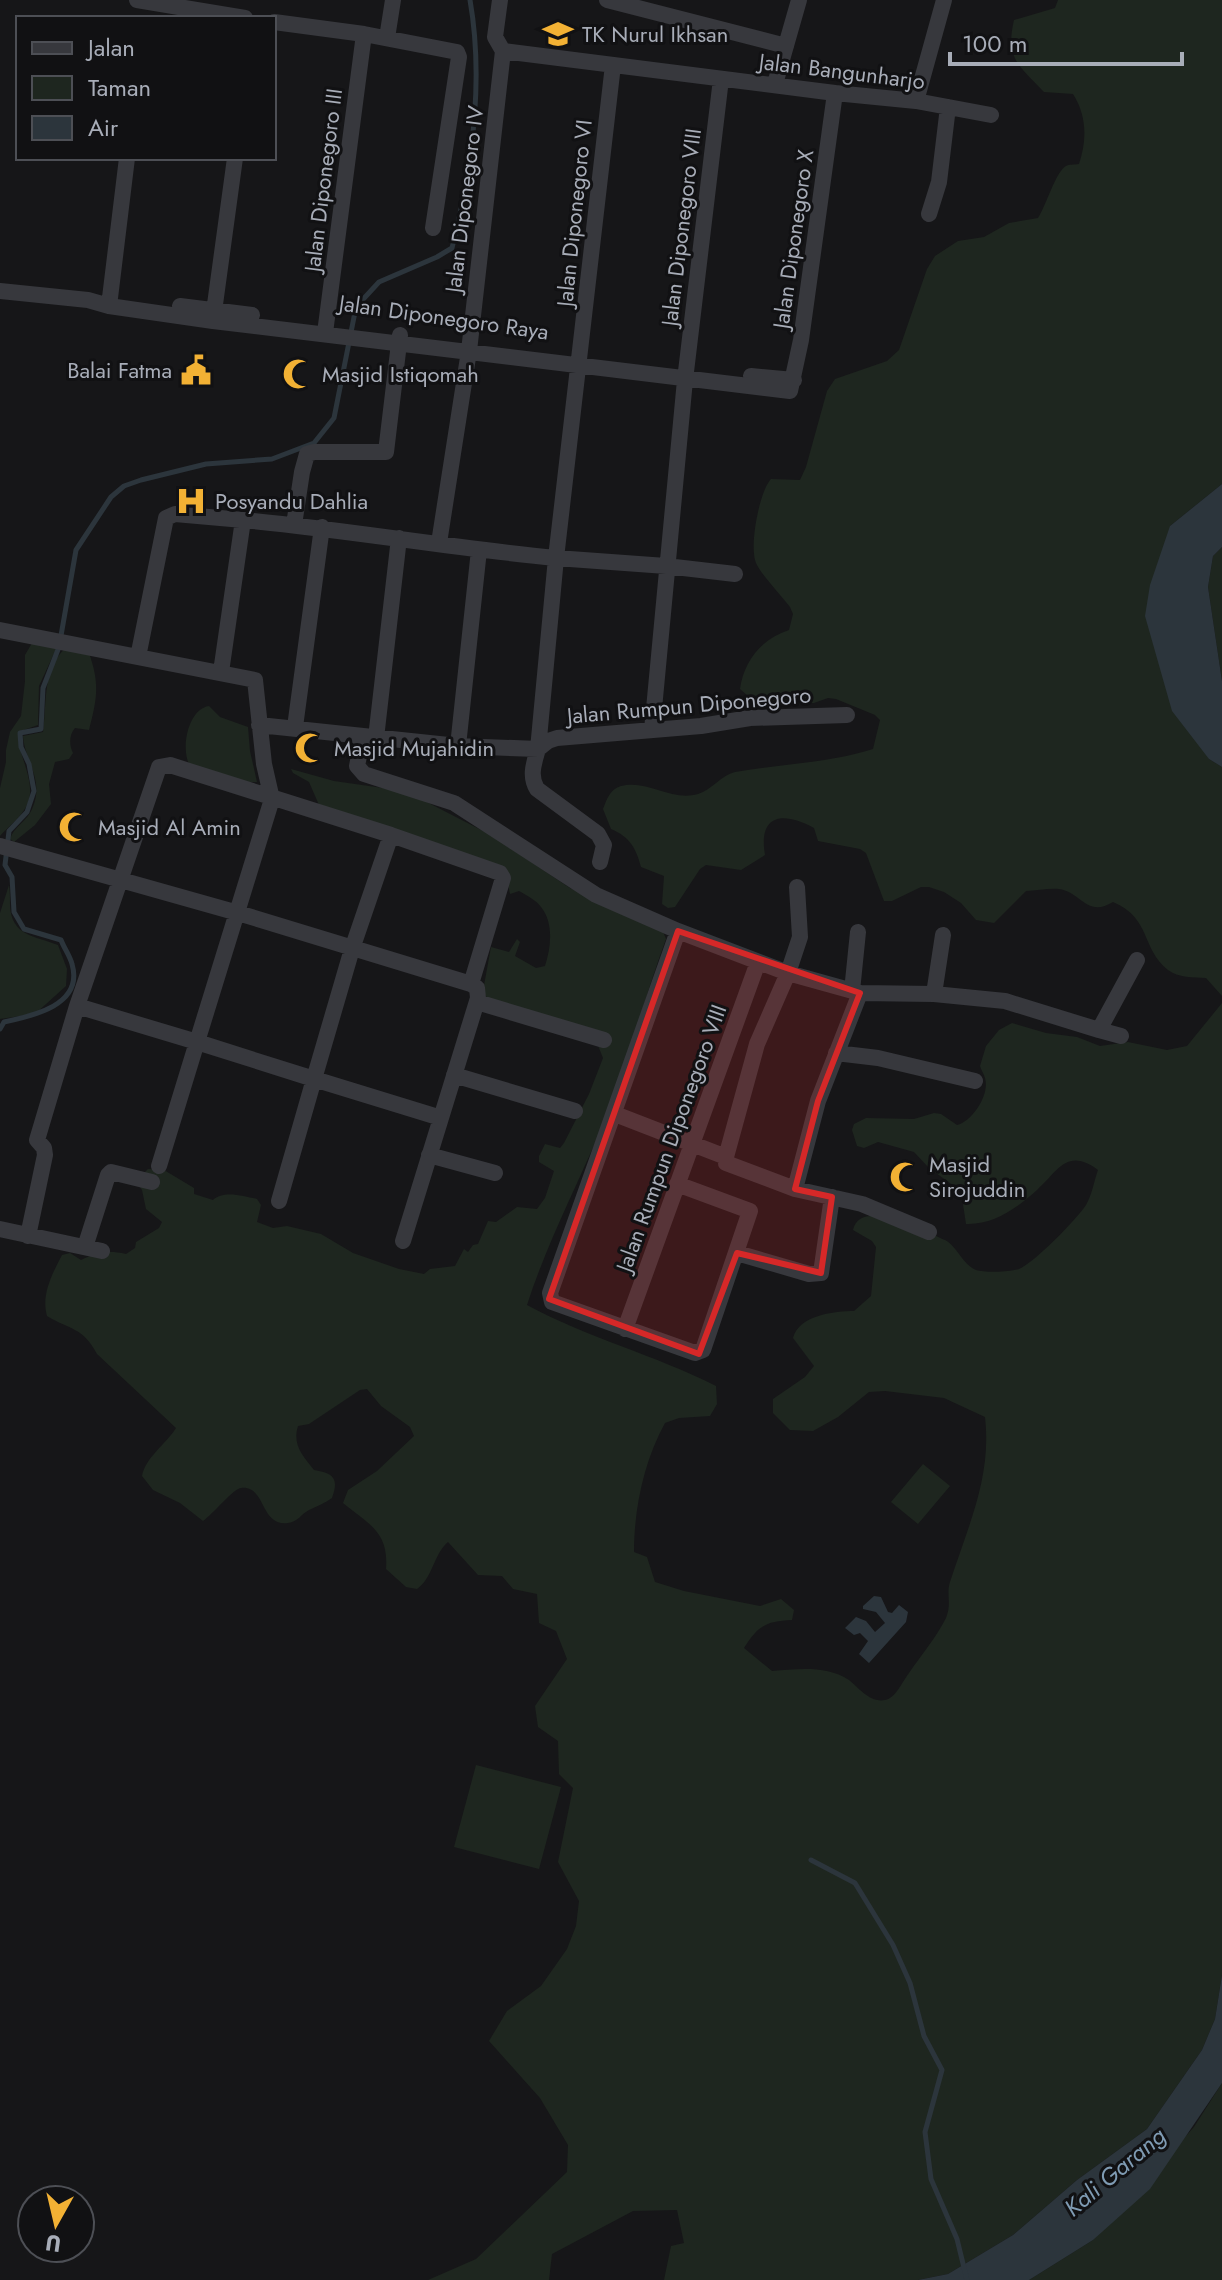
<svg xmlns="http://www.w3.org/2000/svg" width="1222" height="2280" font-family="Jost,sans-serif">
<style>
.green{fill:#1e261f}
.water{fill:#2c353c}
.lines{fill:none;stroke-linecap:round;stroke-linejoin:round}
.stream{stroke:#2c353c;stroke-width:5}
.minor{stroke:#37383d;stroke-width:16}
.marked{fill:#d62828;fill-opacity:0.2;stroke:#d62828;stroke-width:6;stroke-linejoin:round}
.labels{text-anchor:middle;stroke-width:6;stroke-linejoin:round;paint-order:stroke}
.poi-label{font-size:22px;fill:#a8adb8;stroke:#111113;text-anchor:start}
.street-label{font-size:22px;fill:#a8adb8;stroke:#111113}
.water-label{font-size:24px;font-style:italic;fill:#7f9bb3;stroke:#111113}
</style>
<rect width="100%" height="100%" fill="#161618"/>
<path class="green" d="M1058 0H1222V484L1170 526 1209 759 1222 767V996L1206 978C1194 977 1178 978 1168 970 1140 947 1152 919 1113 902 1087 918 1081 892 1059 889 1049 888 1036 891 1026 891L994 923 976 920 961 903 944 892 929 887H921L892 901H884L866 853 860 849 818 841 814 828C783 811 758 814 765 855L741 870 706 865 700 869 675 907 668 908 662 904 664 876 641 867C636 848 630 837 611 829L603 809C607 799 610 789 621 786 648 779 671 802 698 794 712 790 721 775 735 772 780 764 829 763 873 749L880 720 875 715 836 699 828 698 814 703 757 704 740 689C744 661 761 639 789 630L793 614 790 607C782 597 760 573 756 563 749 547 759 492 771 479L800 480 806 467 827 391 835 379 887 361 899 350 927 269 935 256 958 241 984 237 1009 223 1038 218C1046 206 1056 171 1066 166 1069 164 1074 165 1079 164 1087 140 1087 116 1073 94L1044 92C1019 66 1005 58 1014 20L1055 8Z
M1222 547V681L1208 587 1213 556Z
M32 643 57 647 39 686 38 725 18 732C17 756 39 784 26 807 20 818 8 827 0 836V788L6 762V750L10 732 21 716 25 681V655Z
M66 648 89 653C100 684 97 699 89 730L75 728C69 735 69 745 73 753L69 759 55 762 49 784 51 804 35 825 14 842 10 839C14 827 24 823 30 813 47 782 25 763 23 736L43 732C47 705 42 667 66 648Z
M209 706 220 717 248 727 250 751 257 782H241L190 766C180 749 188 709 209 706Z
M291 769 334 781 397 790 413 795 489 834 570 888 662 929 666 939C642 1004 626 1073 598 1136 574 1192 546 1246 527 1305 588 1338 655 1355 716 1386L717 1404 710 1416 679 1418 665 1423C644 1461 634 1509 634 1552L647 1557 655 1582 684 1591 760 1606 781 1599 794 1610 792 1620C766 1621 758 1626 744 1648L772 1671C798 1669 826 1665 849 1680 859 1688 870 1703 885 1700 896 1698 902 1682 909 1673 921 1655 936 1638 946 1618 952 1603 946 1595 950 1582 968 1526 992 1477 985 1417L944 1398 885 1391 869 1392 838 1417 813 1431 790 1430 773 1413V1399L805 1377 814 1366 793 1338C799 1315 835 1311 854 1311L871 1296 876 1247 872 1241 853 1230C860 1196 927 1232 945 1240 957 1246 962 1264 976 1270 985 1273 1010 1272 1019 1269 1034 1263 1077 1219 1086 1205 1092 1195 1094 1181 1098 1170 1067 1147 1058 1171 1037 1190 1017 1208 994 1225 966 1224L961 1191 929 1168 914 1152 878 1142 864 1148 857 1146 852 1130 854 1124 866 1118 914 1119 934 1113 941 1114 957 1125C973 1121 990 1094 985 1078 984 1074 981 1070 980 1066L986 1046 999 1030 1012 1023 1046 1033 1077 1037 1100 1046 1128 1042 1167 1050 1187 1046 1222 1003V1975L1215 2019 1202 2050 1147 2129 1077 2180 1013 2235 948 2274 918 2280H664L671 2246 684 2243 677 2210 633 2211 552 2254 549 2280H428L476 2259 567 2172 568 2145 540 2098 489 2041 507 2011 541 1986 567 1949 576 1926 579 1901 558 1862 573 1788 559 1774 558 1741 538 1727 535 1706 567 1659 556 1631 539 1623 537 1594 513 1589 502 1576 478 1575 448 1542C433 1555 433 1578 417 1589L406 1587 386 1569C389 1531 368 1524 343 1503L348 1490 377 1471 414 1436 410 1427 381 1406 367 1389 360 1390 309 1424 298 1426C292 1445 303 1456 314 1470 334 1473 339 1479 332 1498 325 1503 317 1506 309 1510 301 1514 298 1522 288 1523 260 1527 266 1485 241 1488 234 1488 212 1515 203 1521L180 1503 153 1490 142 1476C145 1458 166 1444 176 1428L97 1354C83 1327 70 1330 47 1316 41 1295 52 1274 62 1255L70 1253 81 1260C98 1252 108 1250 126 1254L135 1248 136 1242 159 1228 162 1222 146 1209 142 1190 139 1186 143 1174 148 1169 164 1170 194 1188V1194L213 1200C223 1190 244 1196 257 1199L261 1205 257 1222 273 1228 287 1226 321 1234 353 1253 399 1269 424 1274 430 1269 455 1266 464 1249 468 1252 473 1245 478 1244 488 1221 496 1222 517 1207 537 1209 545 1198 554 1171 539 1162V1156L545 1144 560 1148 564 1143 589 1094 603 1058 597 1043 487 998 483 991 491 947 509 952 517 939 520 942 515 956 536 968 545 966C551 948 554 923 541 907 536 900 526 895 519 891L510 894 507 879 319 805 309 782 293 773Z
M9 885C10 892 10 898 10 905 11 936 35 936 58 945L67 969 66 986 35 1014 0 1019V913Z
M923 1464 950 1486 918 1524 891 1502Z
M476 1765 561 1787 539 1869 454 1847Z
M1222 2083V2280H1029L1093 2240 1194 2127Z"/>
<path class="water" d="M1222 484V547L1213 556 1208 587 1222 681V767L1209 759 1172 711 1145 616 1150 585 1170 526Z
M874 1596 881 1597 888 1612 892 1613 899 1605 908 1612 906 1622 869 1663 859 1654 868 1641 860 1633 854 1635 845 1628 856 1617 866 1621 875 1632 885 1623 876 1612 863 1609V1606Z
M1222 1975V2083L1150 2189 1093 2240 1029 2280H918L948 2274 1013 2235 1077 2180 1147 2129 1202 2050 1215 2019Z"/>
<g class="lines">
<path class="stream" d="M0 1029 4 1022C33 1016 84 1005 72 964 70 956 64 948 61 940L24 929 14 912 12 877 5 865 9 831 27 812 34 791 29 764 21 747 20 733 41 729 43 688 59 647 76 550 111 497 124 486 141 480 206 464 272 459 314 443 334 418 356 307 379 282 437 257 452 248C472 169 484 80 470 0
M811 1860 855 1883 893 1945 910 1983 924 2036 942 2070 925 2132 931 2179 957 2239 967 2280"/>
<path class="minor" d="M137 0 245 18
M500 0 495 37 503 51 835 93 916 101 991 115
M607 0 786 46
M274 22 364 34 457 52 459 57 433 228
M387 38 393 0
M775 84 799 0
M916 101 944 0
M929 214 939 182 948 107
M0 291 88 300 109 306 213 321 790 391 801 340 835 93
M109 306 127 158
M180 306 252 315
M213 319 235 158
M325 333 364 34
M751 376 794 380
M294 525 302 472 307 454 314 452H386L400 335
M439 543 469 351 503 51
M0 630 255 680 264 764 272 799 197 1042 314 1079 279 1201
M138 657 166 518 175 514 243 520
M221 672 243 520C348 530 451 548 556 558L613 65
M259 725 458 746 538 749 548 741 557 738 701 726 750 718 847 715
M295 727 322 527
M652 730 685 380 721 79
M363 736 357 766 364 774 454 803 596 895 678 931 788 973 860 993 934 994 1005 1001 1099 1030 1137 960
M376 738 399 538
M458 746 479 550
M0 846 238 913 471 984 477 988 478 998 441 1118 314 1079 352 949 391 835
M600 862 604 845 598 834 537 789C529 776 534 763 538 749L556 558 666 566 735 574
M852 991 858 932
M934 994 943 935
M477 1002 604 1040
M1099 1030 1121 1036
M836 1053 878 1058 975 1081
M454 1075 575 1111
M615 1114 726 1157V1163L795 1189 862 1204 929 1232
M429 1155 495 1173
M726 1157 757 1044 788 973 800 937 797 887
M159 1166 197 1042 77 1006 159 767 170 765 391 835 500 873 503 878 471 984
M677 1184 750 1211 703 1350 695 1353 552 1302 550 1293 678 931
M795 1189 818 1101 860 993
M0 1229 102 1251
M28 1236 45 1155 44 1148 37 1140 77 1006
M403 1241 441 1118
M85 1247 108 1175 111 1172 152 1182
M737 1253 809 1274 821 1273 832 1197
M625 1329 758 962"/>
</g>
<path class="marked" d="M678 931 860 993 818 1101 795 1189 832 1197 821 1273 737 1253 699 1354 549 1299Z"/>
<defs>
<g id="school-bare" transform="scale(2.4)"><path d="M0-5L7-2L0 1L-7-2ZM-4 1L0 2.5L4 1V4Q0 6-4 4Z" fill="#f2b134" stroke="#111113" stroke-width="2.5" paint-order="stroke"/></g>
<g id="civic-bare" transform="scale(2.4)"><path d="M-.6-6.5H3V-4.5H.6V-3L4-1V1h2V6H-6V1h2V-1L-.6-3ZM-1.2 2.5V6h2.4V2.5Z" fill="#f2b134" stroke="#111113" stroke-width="2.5" paint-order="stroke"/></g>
<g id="mosque-bare" transform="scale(2.4)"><path d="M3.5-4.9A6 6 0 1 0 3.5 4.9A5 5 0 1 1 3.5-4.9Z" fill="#f2b134" stroke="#111113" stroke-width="2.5" paint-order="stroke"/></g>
<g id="hospital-bare" transform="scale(2.4)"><path d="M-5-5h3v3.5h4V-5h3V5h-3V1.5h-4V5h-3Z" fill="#f2b134" stroke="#111113" stroke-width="2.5" paint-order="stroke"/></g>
</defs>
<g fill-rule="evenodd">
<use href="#school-bare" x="558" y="34"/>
<use href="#civic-bare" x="196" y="370"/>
<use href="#mosque-bare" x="298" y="374"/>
<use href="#hospital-bare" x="191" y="501"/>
<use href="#mosque-bare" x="310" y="748"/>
<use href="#mosque-bare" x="74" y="827"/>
<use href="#mosque-bare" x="905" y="1177"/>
</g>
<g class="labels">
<g class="poi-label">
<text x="582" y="42">TK Nurul Ikhsan</text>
<text x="172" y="378" text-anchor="end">Balai Fatma</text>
<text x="322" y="382">Masjid Istiqomah</text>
<text x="215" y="509">Posyandu Dahlia</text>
<text x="334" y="756">Masjid Mujahidin</text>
<text x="98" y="835">Masjid Al Amin</text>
<text x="929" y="1172">Masjid<tspan x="929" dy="25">Sirojuddin</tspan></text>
</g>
<g class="street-label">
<text transform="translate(842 71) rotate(7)" y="8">Jalan Bangunharjo</text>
<text transform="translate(323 180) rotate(-83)" y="8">Jalan Diponegoro III</text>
<text transform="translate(464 199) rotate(-83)" y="8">Jalan Diponegoro IV</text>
<text transform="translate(574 213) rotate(-84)" y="8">Jalan Diponegoro VI</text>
<text transform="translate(681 227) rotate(-83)" y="8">Jalan Diponegoro VIII</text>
<text transform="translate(793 239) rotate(-82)" y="8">Jalan Diponegoro X</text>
<text transform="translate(444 317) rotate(8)" y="8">Jalan Diponegoro Raya</text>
<text transform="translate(689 705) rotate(-5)" y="8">Jalan Rumpun Diponegoro</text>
<text transform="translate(671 1138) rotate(-70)" y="8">Jalan Rumpun Diponegoro VIII</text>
</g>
<g class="water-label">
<text transform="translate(1115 2172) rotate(-40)" y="8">Kali Garang</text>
</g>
</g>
<rect x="16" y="16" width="260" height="144" fill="#111113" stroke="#4d4f55" stroke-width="2"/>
<rect x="32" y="42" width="40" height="12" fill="#37383d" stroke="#4d4f55" stroke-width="2"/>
<text x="88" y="56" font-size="24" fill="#a8adb8">Jalan</text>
<rect x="32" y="76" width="40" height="24" fill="#1e261f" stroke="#4d4f55" stroke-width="2"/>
<text x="88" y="96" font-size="24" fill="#a8adb8">Taman</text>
<rect x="32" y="116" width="40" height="24" fill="#2c353c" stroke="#4d4f55" stroke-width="2"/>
<text x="88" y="136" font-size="24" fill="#a8adb8">Air</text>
<g transform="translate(56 2224) rotate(188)"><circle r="38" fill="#111113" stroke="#4d4f55" stroke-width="2"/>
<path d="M0-6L14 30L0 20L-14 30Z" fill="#f2b134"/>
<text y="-12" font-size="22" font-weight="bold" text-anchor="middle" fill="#a8adb8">U</text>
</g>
<path d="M950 52v12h232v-12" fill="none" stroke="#a8adb8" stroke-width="4"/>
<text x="962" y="52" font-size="24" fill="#a8adb8" stroke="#111113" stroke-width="6" paint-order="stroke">100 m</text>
</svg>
